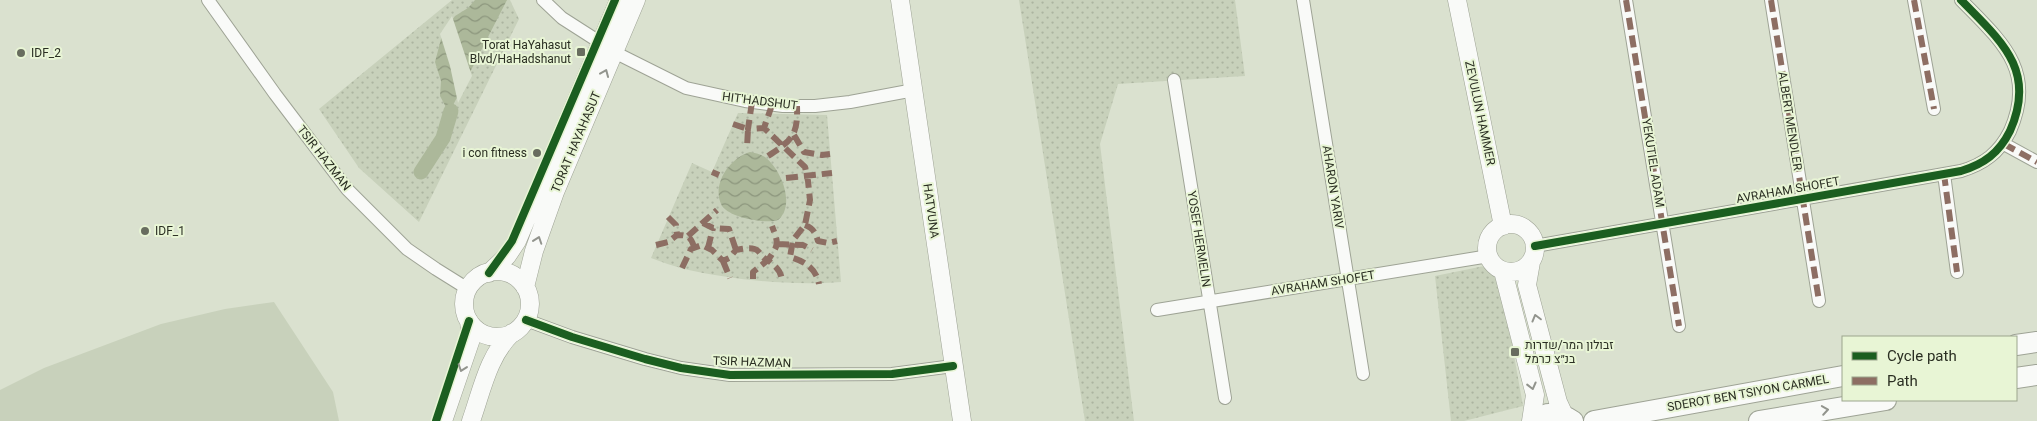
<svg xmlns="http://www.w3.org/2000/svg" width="2037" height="421" font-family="Roboto,Heebo,sans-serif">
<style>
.grass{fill:#c8d1bb}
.park{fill:url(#park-dots)}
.water{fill:url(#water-waves)}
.pier{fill:#dae1cf}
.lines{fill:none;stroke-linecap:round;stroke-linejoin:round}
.canal{stroke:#acb89a;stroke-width:15}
.street-casing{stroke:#9ea395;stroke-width:14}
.secondary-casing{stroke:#9ea395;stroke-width:19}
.primary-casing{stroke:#9ea395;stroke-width:22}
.street{stroke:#f9faf8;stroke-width:12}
.secondary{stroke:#f9faf8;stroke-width:18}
.primary{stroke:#f9faf8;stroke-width:20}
.quiet{stroke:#8d6e63;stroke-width:6;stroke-dasharray:12 6;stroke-linecap:butt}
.cycleway-casing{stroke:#e8f5d5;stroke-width:11}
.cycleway{stroke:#1b5e20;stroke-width:8}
.oneway{stroke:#92948d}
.poi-dot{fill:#686d5f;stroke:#e8f5d5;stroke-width:2}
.labels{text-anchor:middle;stroke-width:4;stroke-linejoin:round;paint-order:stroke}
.poi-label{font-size:12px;fill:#2a2e22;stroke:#e8f5d5;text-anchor:start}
.street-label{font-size:12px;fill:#2a2e22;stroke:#e8f5d5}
</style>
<defs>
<pattern id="park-dots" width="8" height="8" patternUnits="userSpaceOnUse" patternTransform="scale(1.25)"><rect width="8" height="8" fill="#c8d1bb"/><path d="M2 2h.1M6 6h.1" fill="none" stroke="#acb4a0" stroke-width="1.8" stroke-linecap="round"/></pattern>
<pattern id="water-waves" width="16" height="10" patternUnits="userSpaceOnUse" patternTransform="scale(1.25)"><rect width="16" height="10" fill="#acb89a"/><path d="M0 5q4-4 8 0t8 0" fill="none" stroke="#8c967d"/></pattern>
</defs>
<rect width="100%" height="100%" fill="#dae1cf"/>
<path class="grass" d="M274 302 333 392 339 421H0V390L44 368 161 324 225 309Z"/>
<path class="park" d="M452 0H510L519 19 419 222 359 168 319 109Z
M1019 0H1235L1245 76 1118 84 1100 144 1134 421H1085Z
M738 113 827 115 841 282C791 286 733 280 684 269 673 266 662 262 651 258L692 163 712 172Z
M1484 266 1500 276 1523 406 1464 421H1451L1435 276Z"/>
<path class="water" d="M475 0H507L449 113 440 96 441 81 435 62 441 39 446 28 455 16 468 8Z
M750 152C755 153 760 154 765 157 781 169 796 205 778 220 766 224 727 218 721 204 712 183 730 158 750 152Z"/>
<path class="pier" d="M452 16 472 76 458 103 450 66 440 34Z"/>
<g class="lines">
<path class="canal" d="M421 172 443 138 451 111"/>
<g class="street-casing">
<path id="street" d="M208 0 275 94 347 189 407 249 436 269 468 289
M543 0 562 18 601 43
M1303 0 1363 374
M1626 0 1679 326
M1771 0 1819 301
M1914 0 1934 109
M614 52 686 88 745 101 783 106H815L850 102 914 90
M1174 80 1225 398
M2004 144 2037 162
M1944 174 1957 272
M1535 246 1961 171C1984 164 1999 153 2010 131 2037 70 2001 41 1961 0
M1157 310 1489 256
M526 320 572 337 645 359 681 368 730 375 892 374 953 366"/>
</g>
<g class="secondary-casing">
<path id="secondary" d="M900 0 962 421
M1457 0 1503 226
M1487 248a24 24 0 1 1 48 0a24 24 0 1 1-48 0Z
M1531 262 1527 285 1558 402 1564 415
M1503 271 1535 395 1531 421
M464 304a33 33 0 1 1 66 0a33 33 0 1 1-66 0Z
M489 273 507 256 517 241 619 0
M525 287 534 251 555 192 636 0
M443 421 471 339 469 321
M471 421C482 390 488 356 512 333"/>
</g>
<g class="primary-casing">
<path id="primary" d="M2016 345 2037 342
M2016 378 2037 375
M1534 421C1545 411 1561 412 1573 421
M1594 421 1843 376
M1759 421 1886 400"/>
</g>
<use href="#street" class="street"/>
<use href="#secondary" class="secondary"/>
<use href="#primary" class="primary"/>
<path class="quiet" d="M1626 0 1679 326
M1771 0 1819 301
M1914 0 1934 109
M752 102 748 129 764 128
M772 105 764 128 805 167 808 181 810 200 805 225 793 240 790 257C804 261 816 268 819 284
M733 124 748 129 747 148
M794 135 804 152 822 155 830 154
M2004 144 2037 162
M768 156C792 140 798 136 797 106
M712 172 719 175
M1944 174 1957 272
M786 178 832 173
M668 217 676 225 677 235
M703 223 713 228 729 229 736 250
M805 225C813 228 815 232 818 241L828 243 837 241
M688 236 717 210
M777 244 803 245 812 250
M656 245 668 242 677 235C688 235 691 237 694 247
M708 248 713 228
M723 261 730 278
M682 268 691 249 702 245 712 250 723 261 729 258 736 250C742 249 753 246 758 251 762 255 762 258 768 260 779 244 779 245 772 226
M753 279V272L768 260C776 267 781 270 782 281"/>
<g class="cycleway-casing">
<path id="cycleway" d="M1535 246 1961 171C1984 164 1999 153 2010 131 2037 70 2001 41 1961 0
M489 273 512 241 615 0
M526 320 572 337 645 359 681 368 730 375 892 374 953 366
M436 421 469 321"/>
</g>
<use href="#cycleway" class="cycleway"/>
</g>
<defs><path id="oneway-chevron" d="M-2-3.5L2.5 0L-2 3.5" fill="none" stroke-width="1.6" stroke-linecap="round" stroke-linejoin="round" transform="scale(1.25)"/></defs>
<g class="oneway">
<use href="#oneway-chevron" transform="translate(605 73) rotate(-67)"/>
<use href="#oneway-chevron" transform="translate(538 240) rotate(-71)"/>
<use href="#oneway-chevron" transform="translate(1536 318) rotate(-105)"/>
<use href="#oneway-chevron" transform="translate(462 368) rotate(109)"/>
<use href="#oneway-chevron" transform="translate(1532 386) rotate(76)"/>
<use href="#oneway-chevron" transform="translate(1825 410) rotate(-9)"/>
</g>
<g class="poi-dot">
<rect x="576" y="47" width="10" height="10" rx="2.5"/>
<circle cx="21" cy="53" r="5"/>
<circle cx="537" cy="153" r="5"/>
<circle cx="145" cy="231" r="5"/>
<rect x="1510" y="347" width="10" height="10" rx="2.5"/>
</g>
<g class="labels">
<g class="poi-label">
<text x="571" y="49" text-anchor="end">Torat HaYahasut<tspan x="571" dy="14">Blvd/HaHadshanut</tspan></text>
<text x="31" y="57">IDF_2</text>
<text x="527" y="157" text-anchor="end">i con fitness</text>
<text x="155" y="235">IDF_1</text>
<text x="1525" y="349">זבולון המר/שדרות<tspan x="1525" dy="14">בנ״צ כרמל</tspan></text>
</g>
<g class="street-label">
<text transform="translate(760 101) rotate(7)" y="4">HIT'HADSHUT</text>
<text transform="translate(1480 113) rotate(78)" y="4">ZEVULUN HAMMER</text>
<text transform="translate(1790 121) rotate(81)" y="4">ALBERT MENDLER</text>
<text transform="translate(576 142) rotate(-67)" y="4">TORAT HAYAHASUT</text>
<text transform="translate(324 158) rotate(52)" y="4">TSIR HAZMAN</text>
<text transform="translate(1653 163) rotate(81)" y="4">YEKUTIEL ADAM</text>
<text transform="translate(1333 187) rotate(81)" y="4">AHARON YARIV</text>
<text transform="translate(1788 190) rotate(-10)" y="4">AVRAHAM SHOFET</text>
<text transform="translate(931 211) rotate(82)" y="4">HATVUNA</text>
<text transform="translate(1199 239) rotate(81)" y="4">YOSEF HERMELIN</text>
<text transform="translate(1323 283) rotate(-9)" y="4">AVRAHAM SHOFET</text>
<text transform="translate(752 362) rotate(2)" y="4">TSIR HAZMAN</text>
<text transform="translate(1748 393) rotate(-10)" y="4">SDEROT BEN TSIYON CARMEL</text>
</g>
</g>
<rect x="1842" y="336" width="175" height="65" fill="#e8f5d5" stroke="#9ca58d"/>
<rect x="1852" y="352" width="25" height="8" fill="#1b5e20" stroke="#9ca58d"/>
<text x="1887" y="361" font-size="15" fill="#2a2e22">Cycle path</text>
<rect x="1852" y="377" width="25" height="8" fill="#8d6e63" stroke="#9ca58d"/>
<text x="1887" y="386" font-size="15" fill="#2a2e22">Path</text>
</svg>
